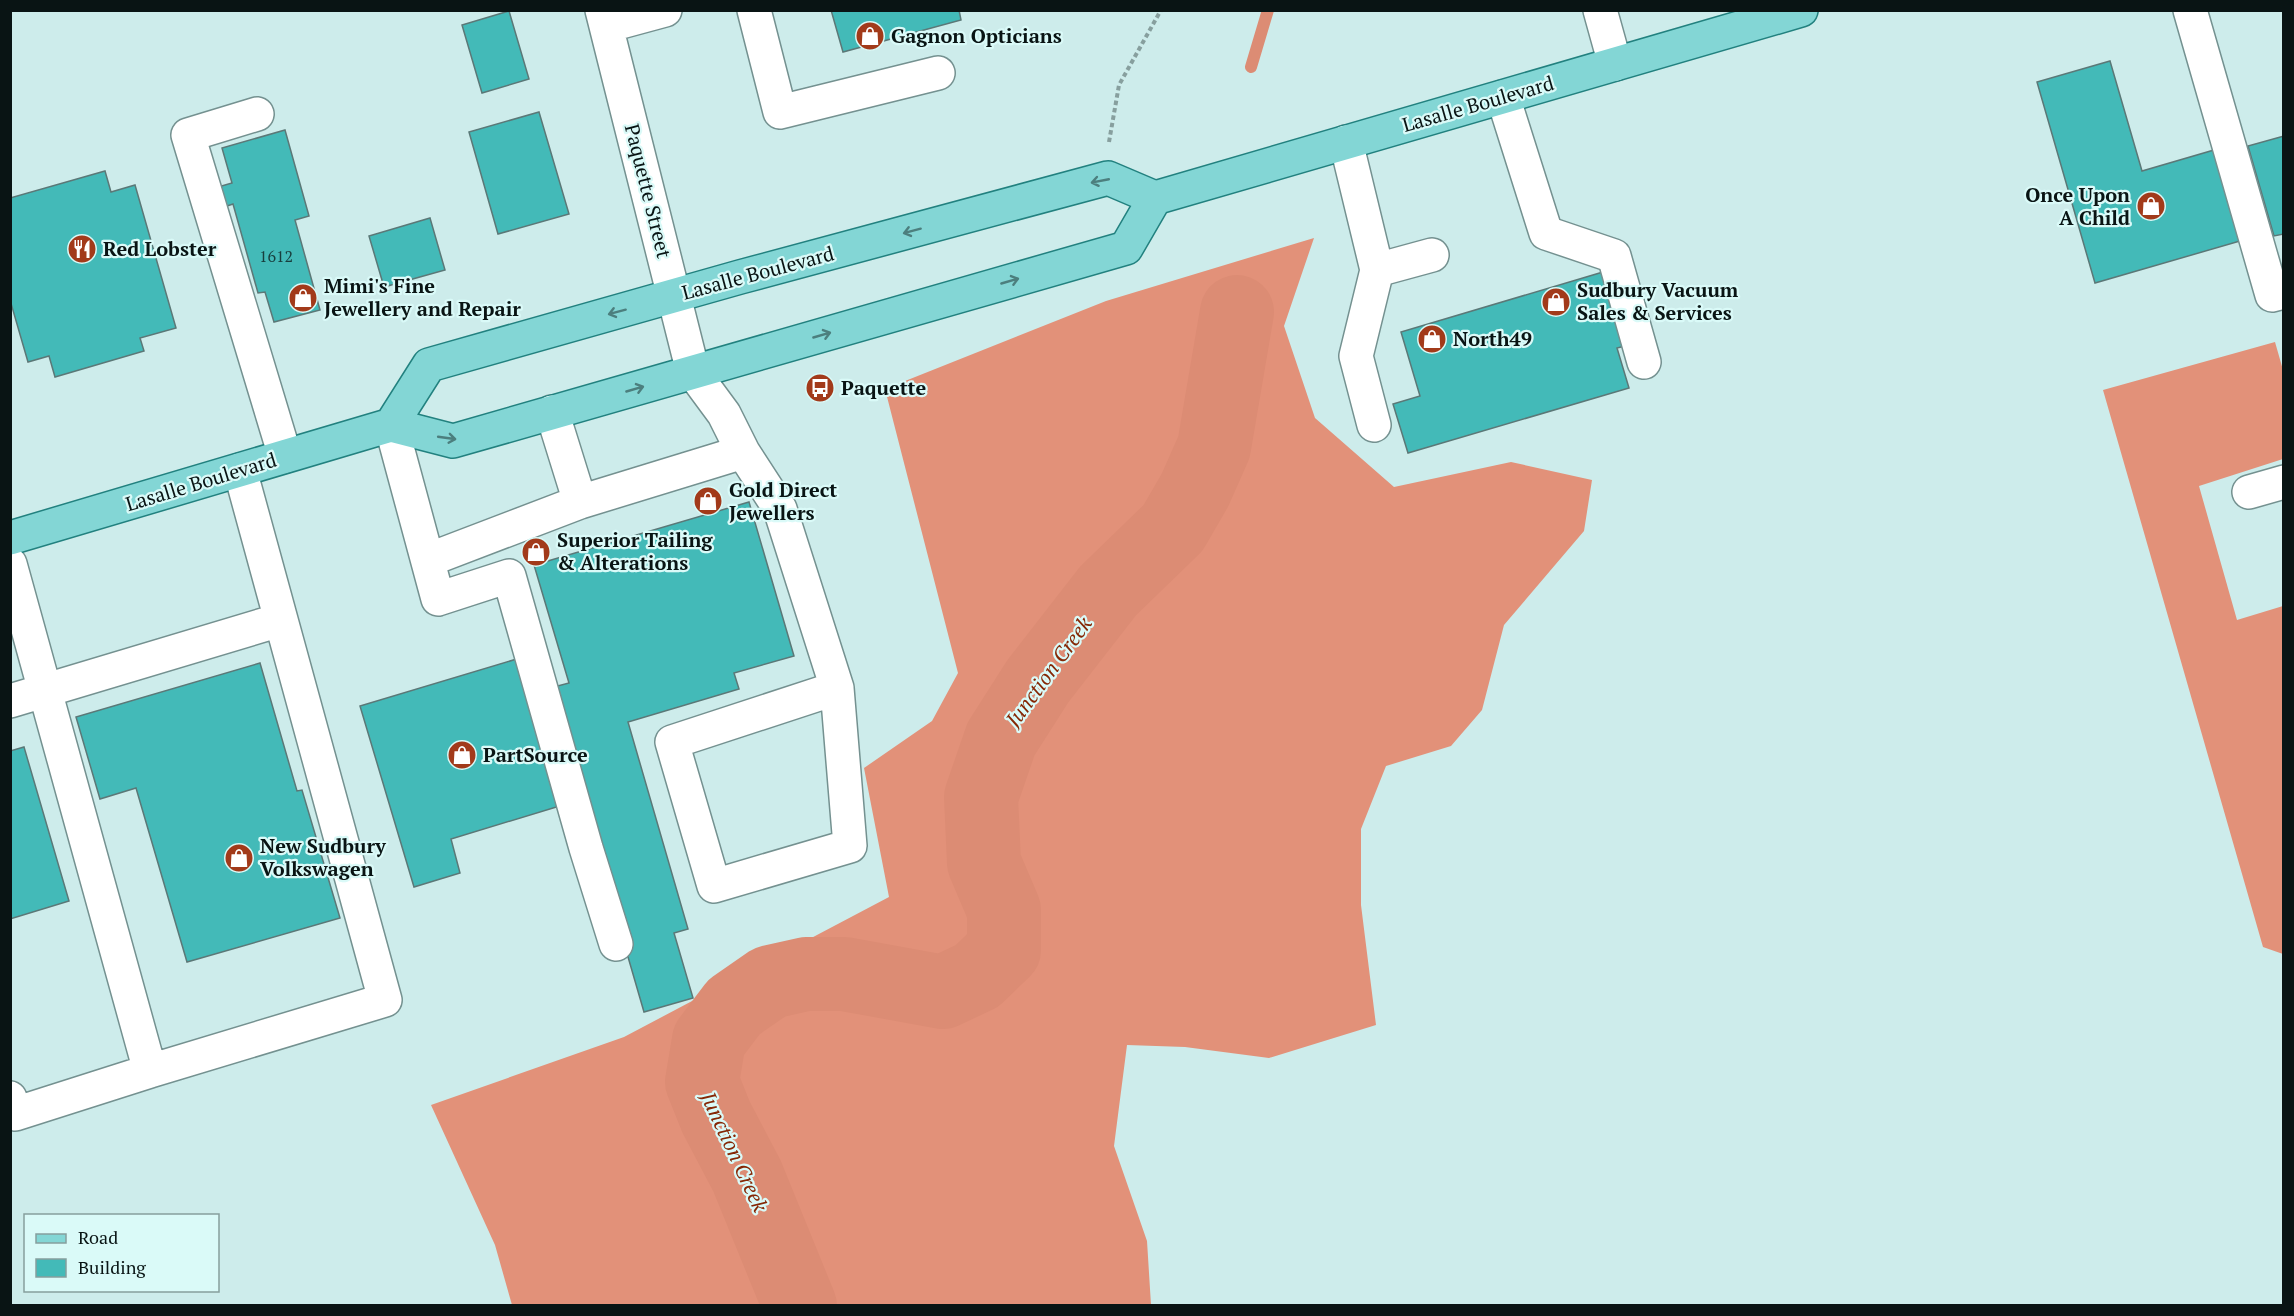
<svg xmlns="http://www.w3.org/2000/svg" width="2294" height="1316" font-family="'PT Serif',serif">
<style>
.forest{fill:#e29179}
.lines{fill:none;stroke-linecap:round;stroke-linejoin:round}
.stream{stroke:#dc8c74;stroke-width:12}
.river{stroke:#dc8c74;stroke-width:74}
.building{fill:#43bab8;stroke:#5b7877;stroke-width:1.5}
.minor-casing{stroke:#749190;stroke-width:36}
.major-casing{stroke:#22817f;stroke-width:36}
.path{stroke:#879f9e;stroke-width:4;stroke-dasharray:4.5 3;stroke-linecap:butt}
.minor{stroke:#fff;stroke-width:33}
.major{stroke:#83d6d5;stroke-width:33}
.oneway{stroke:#4c7f7e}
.labels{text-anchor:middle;stroke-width:4.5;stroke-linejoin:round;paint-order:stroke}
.number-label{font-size:16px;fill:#183e3d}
.poi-label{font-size:20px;font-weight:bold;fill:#091414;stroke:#dafaf8;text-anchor:start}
.street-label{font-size:20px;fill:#091414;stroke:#dafaf8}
.water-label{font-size:21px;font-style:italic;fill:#852705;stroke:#dafaf8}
</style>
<rect width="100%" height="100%" fill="#cdeceb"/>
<path class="forest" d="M1314 238 1284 326 1315 418 1394 487 1511 462 1592 480 1584 531 1504 625 1482 710 1451 746 1386 766 1361 829V905L1376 1025 1269 1058 1185 1047 1127 1045 1114 1146 1147 1241 1151 1305H512L495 1245 431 1105 624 1037 889 897 864 768 932 721 958 673 885 389 1106 301Z
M2275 342 2283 370V459L2199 486 2237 620 2283 606V954L2263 947 2103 390Z"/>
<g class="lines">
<path class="stream" d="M1251 67 1268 10"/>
<path class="river" d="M800 1306 747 1176 716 1117 702 1082 709 1040 734 1007 770 982 806 974H844L943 992 977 976 1004 950V910L984 863 981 797 1001 739 1038 681 1108 591 1173 528 1195 490 1214 447 1237 312"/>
</g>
<path class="building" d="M831 10H959L961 20 843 52Z
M509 11 529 79 482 93 462 25Z
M2110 61 2142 171 2214 150 2240 241 2095 283 2037 82Z
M539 112 569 214 498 234 469 132Z
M285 130 309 216 295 220 320 310 274 322 265 292 258 293 233 204 224 207 218 187 232 183 222 148Z
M2284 136V234L2274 236 2248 146Z
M105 171 111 192 135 185 176 328 140 338 144 351 55 377 49 356 28 362 10 300V198Z
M430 218 445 270 384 287 369 236Z
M1603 272 1625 346 1617 348 1629 388 1408 453 1393 404 1420 396 1401 332Z
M749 502 794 656 734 673 739 689 628 722 688 929 674 933 693 998 644 1012 550 688 569 683 534 565Z
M520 658 563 805 451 839 460 873 414 887 360 706Z
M260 663 297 791 302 790 340 918 187 962 136 788 100 799 76 717Z
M24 747 69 901 10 919V751Z"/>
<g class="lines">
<g class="minor-casing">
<path id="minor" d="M754 10 780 112 938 73
M1600 10 1615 64
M2190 10 2272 295 2284 292
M606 26 665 10
M1503 97 1546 233 1614 256 1644 362
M257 114 188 135 285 456
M1346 142 1377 270 1356 356 1374 425
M1377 270 1432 255
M552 412 580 502 743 452 724 414 693 372 602 10
M391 425 438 599 509 576 586 848 616 944
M743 452 780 509 837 688 672 742 714 886 850 846 837 688
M2249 492 2284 482
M428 560 580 502
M10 564 150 1071 385 1000 240 470
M10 701 280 620
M10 1098 15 1114 150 1071"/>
</g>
<g class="major-casing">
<path id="major" d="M391 425 429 365 740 277 1108 178 1155 198 1801 10
M10 538 391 425 453 441 1126 248 1155 198"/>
</g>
<path class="path" d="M1109 142 1119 85 1161 10"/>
<use href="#minor" class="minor"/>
<use href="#major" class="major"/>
</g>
<defs><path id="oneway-shaft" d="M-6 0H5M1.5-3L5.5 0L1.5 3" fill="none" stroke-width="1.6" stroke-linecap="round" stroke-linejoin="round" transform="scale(1.5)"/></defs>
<g class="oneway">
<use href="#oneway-shaft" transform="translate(1100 181) rotate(169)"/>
<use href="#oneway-shaft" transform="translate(912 231) rotate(165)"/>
<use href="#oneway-shaft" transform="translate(1010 281) rotate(-16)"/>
<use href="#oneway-shaft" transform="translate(617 312) rotate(165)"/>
<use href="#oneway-shaft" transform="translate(822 335) rotate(-16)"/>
<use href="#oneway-shaft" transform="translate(635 389) rotate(-16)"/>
<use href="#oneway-shaft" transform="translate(447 438) rotate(8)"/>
</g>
<defs>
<g id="shop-disc" transform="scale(1.5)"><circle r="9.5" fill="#a23a1a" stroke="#dafaf8"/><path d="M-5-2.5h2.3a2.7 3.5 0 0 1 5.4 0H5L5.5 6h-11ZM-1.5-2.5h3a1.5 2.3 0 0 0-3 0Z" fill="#fff"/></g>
<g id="restaurant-disc" transform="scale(1.5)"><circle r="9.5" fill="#a23a1a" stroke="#dafaf8"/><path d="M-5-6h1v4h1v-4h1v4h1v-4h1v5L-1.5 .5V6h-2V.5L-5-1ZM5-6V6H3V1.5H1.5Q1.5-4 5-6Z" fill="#fff"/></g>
<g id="bus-disc" transform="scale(1.5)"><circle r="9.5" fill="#a23a1a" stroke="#dafaf8"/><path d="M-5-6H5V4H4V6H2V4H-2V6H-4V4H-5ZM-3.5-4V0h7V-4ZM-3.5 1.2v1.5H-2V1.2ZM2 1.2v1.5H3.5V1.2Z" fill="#fff"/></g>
</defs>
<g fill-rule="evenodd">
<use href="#shop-disc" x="870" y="36"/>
<use href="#shop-disc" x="2151" y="206"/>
<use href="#restaurant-disc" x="82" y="249"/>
<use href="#shop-disc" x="303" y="298"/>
<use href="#shop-disc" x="1556" y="302"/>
<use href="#shop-disc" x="1432" y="339"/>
<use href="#bus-disc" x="820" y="388"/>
<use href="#shop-disc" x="708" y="501"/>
<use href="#shop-disc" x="536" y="552"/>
<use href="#shop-disc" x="462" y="755"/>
<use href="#shop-disc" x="239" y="858"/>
</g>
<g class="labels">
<g class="number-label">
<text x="276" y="262">1612</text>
</g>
<g class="poi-label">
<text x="891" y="43">Gagnon Opticians</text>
<text x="2130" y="202" text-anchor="end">Once Upon<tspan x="2130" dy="23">A Child</tspan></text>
<text x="103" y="256">Red Lobster</text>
<text x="324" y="293">Mimi's Fine<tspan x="324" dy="23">Jewellery and Repair</tspan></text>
<text x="1577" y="297">Sudbury Vacuum<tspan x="1577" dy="23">Sales &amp; Services</tspan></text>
<text x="1453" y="346">North49</text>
<text x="841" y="395">Paquette</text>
<text x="729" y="497">Gold Direct<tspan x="729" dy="23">Jewellers</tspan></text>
<text x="557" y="547">Superior Tailing<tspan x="557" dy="23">&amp; Alterations</tspan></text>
<text x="483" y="762">PartSource</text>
<text x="260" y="853">New Sudbury<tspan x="260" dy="23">Volkswagen</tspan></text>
</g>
<g class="street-label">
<text transform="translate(1478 104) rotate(-16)" y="7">Lasalle Boulevard</text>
<text transform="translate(648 191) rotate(76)" y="7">Paquette Street</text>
<text transform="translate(758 273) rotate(-15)" y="7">Lasalle Boulevard</text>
<text transform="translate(201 482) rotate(-17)" y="7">Lasalle Boulevard</text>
</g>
<g class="water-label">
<text transform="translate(1049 672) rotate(-54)" y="7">Junction Creek</text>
<text transform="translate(734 1152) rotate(65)" y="7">Junction Creek</text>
</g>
</g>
<rect width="2294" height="1316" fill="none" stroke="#091414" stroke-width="24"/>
<rect x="24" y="1214" width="195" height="78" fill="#dafaf8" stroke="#869e9d" stroke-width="1.5"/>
<rect x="36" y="1234" width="30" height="9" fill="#83d6d5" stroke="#869e9d" stroke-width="1.5"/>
<text x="78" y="1244" font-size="18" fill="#091414">Road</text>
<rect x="36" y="1259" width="30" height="18" fill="#43bab8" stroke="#869e9d" stroke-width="1.5"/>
<text x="78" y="1274" font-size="18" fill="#091414">Building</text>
</svg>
